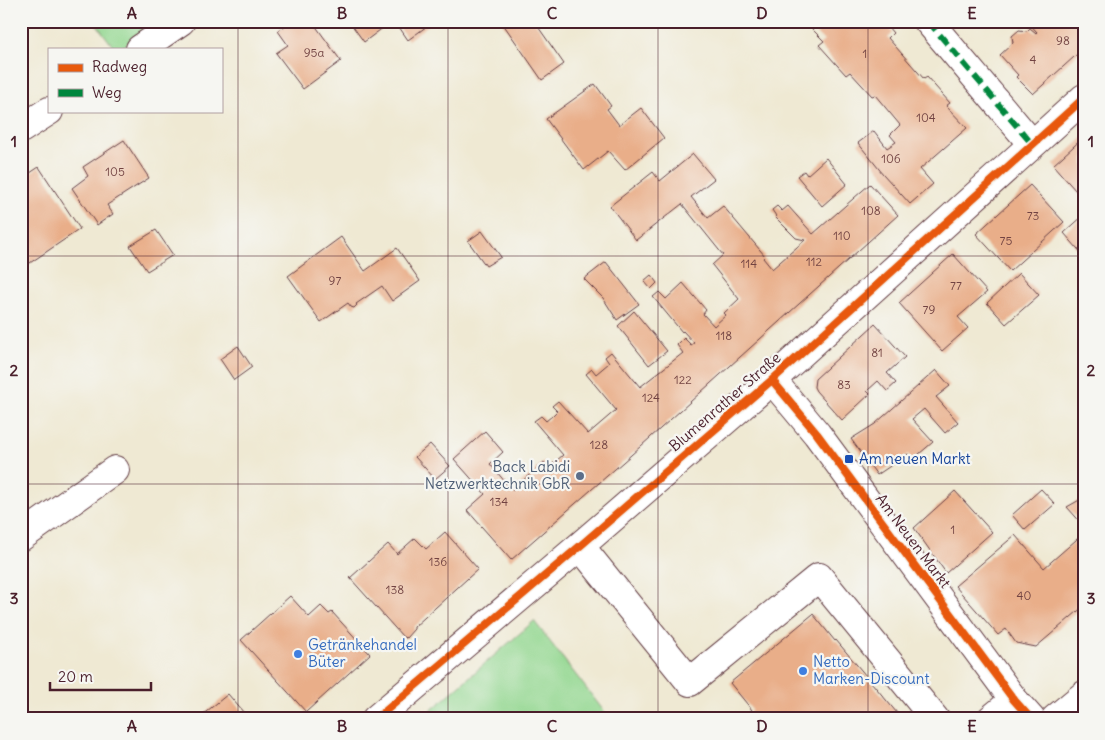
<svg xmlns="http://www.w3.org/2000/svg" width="1105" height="740" font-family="Delius,sans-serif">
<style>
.green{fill:#93d790;stroke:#6e7b5e}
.building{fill:#e9ae89}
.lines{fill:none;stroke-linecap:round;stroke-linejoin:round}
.minor-casing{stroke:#633d44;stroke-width:30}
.minor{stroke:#fff;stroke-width:28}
.quiet{stroke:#00873e;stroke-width:6;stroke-dasharray:12 6;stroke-linecap:butt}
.cycleway-casing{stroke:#f6f6f2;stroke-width:11}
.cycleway{stroke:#e8590c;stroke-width:8}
.grid{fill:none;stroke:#4a1f2b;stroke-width:1;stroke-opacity:0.55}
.transit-dot{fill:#1a4fb4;stroke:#f6f6f2;stroke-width:2}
.service-dot{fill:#5c6f8a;stroke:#f6f6f2;stroke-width:2}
.shop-dot{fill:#3f7fe0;stroke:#f6f6f2;stroke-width:2}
.labels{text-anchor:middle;stroke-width:4.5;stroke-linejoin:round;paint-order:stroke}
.number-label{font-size:12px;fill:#724342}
.street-label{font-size:15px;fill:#4a1f2b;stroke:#f6f6f2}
.transit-label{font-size:15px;fill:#164399;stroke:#f6f6f2;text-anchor:start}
.service-label{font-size:15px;fill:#4e5e75;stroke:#f6f6f2;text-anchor:end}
.shop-label{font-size:15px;fill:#366cbe;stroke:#f6f6f2;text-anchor:start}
.neatline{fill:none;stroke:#4a1f2b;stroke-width:2}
.grid-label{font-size:16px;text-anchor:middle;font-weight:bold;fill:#4a1f2b}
</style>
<rect width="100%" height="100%" fill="#f6f6f2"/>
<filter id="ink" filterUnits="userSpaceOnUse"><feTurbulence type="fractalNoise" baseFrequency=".02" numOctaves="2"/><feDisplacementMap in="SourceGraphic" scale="10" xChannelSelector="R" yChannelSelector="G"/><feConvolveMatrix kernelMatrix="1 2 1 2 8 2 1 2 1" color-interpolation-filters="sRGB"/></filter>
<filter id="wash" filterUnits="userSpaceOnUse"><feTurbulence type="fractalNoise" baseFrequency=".0096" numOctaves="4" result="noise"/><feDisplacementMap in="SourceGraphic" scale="20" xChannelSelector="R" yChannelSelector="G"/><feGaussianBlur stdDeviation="1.12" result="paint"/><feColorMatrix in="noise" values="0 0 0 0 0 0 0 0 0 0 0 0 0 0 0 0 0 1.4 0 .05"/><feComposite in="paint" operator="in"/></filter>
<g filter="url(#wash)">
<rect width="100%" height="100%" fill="#efe9d3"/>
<path class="green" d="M94 21H160L120 49H115Z
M534 621 610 719H421Z"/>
<g id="blocks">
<path class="building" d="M291 21H312L341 61 303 89 276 53 288 45 278 31Z
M349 21H392L364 42Z
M395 21H434L408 40Z
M501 21H534L564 64 542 80Z
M821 21H873L876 24 879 21H883L893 33 888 38 924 79 927 77 950 103 946 106 967 128 920 169 933 184 910 204 883 174 858 143 874 131 887 148 896 142 890 135 900 125 875 95 872 96 850 72 846 75 819 45 824 41 812 29Z
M1027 21H1084V48L1033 94 1016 77 1018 75 1000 55 1013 43 1012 36 1019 30 1027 31 1030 28 1036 33 1037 32Z
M595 84 611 106 607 109 619 125 641 108 664 138 625 170 608 151 584 170 546 119Z
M1084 137V200L1053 165Z
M124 140 149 178 107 205 113 214 97 225 72 188 88 176 83 167Z
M693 154 714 179 691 197 708 218 723 206 765 256 763 258 772 269 805 240 796 238 775 217 776 216 772 210 777 206 782 211 788 206 813 234 870 184 898 215 631 455 511 560 467 510 485 494 454 459 485 431 503 452 490 464 512 490 544 462 549 467 563 455 534 421 541 416 546 421 552 416 557 411 552 406 558 401 588 434 616 410 586 374 592 369 596 374 609 363 605 357 611 352 640 387 683 353 677 345 684 338 691 345 694 343 683 331 682 332 653 297 659 292 666 299 683 283 706 310 703 314 714 326 726 315 724 313 739 299 712 265 723 255 682 204 636 240 610 206 653 172 660 181Z
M826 158 847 184 822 206 797 176 804 171 807 175Z
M39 167 80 229 21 269V179Z
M1030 185 1064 222 1010 271 976 234Z
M1084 215V256L1064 233Z
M156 230 173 255 147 271 130 246Z
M482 231 501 257 486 266 468 241Z
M341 237 365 271 397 248 420 281 392 301 382 286 356 304 357 305 354 308 351 307 348 303 321 322 288 276Z
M953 254 987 292 958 317 968 328 942 351 899 303Z
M606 262 639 304 617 320 603 298 584 279Z
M1019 273 1039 295 1006 324 987 303Z
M651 275 657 283 651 289 644 281Z
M634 311 667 351 649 365 618 326Z
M875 324 905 357 887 373 896 383 887 391 878 381 867 391 870 394 842 420 816 391 814 387 815 379Z
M238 346 252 367 234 380 220 359Z
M936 370 950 386 936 397 958 422 945 433 924 409 912 419 933 442 912 460 908 454 877 475 851 439 875 424Z
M430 444 450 466 435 479 415 457Z
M1041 489 1055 504 1025 530 1012 515Z
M955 491 992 532 946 573 914 528Z
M1083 498 1084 499V526L1067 507Z
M445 532 478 569 414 627V629L406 638 403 637 350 578 388 544 397 554 415 538 426 549Z
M1084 533V606L1036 647 1016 643 1006 629 998 635 955 586 1015 535 1044 568Z
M290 596 309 617 321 606 329 614 332 612 370 654 306 712 241 640Z
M813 614 835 641 836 640 902 719H741L752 710 730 683Z
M228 694 249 719H198L201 716Z"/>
</g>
</g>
<g filter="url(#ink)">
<use href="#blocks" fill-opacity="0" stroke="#633d44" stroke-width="1"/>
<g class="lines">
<g class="minor-casing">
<path id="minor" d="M928 21 1032 144
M140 49 181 21
M21 129 49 111
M772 380 817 434 1014 700 1031 719
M21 537 115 470
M580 546 690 682 819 577 935 719
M376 719 580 546 772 380 1084 98
M991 719 1014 700
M1055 719 1084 695"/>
</g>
<use href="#minor" class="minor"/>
<path class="quiet" d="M928 21 1032 144"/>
<g class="cycleway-casing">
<path id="cycleway" d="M772 380 817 434 1014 700 1031 719
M376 719 580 546 772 380 1084 98"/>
</g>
<use href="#cycleway" class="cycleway"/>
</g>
</g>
<path class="grid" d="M238 21V719M448 21V719M658 21V719M868 21V719M21 256H1084M21 484H1084"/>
<rect class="transit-dot" x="844" y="454" width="10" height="10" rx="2.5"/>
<circle class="service-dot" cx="580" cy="476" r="5"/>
<g class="shop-dot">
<circle cx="298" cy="654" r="5"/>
<circle cx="803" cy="671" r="5"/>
</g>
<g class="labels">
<g class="number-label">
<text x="1063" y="45">98</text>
<text x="314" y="57">95a</text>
<text x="865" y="58">1</text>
<text x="1033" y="64">4</text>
<text x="926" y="122">104</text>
<text x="891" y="163">106</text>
<text x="115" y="176">105</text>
<text x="871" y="215">108</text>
<text x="1033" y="220">73</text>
<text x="842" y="240">110</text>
<text x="1006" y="245">75</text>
<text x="814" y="266">112</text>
<text x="749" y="268">114</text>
<text x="335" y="285">97</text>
<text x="956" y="290">77</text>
<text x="929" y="314">79</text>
<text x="724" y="340">118</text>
<text x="877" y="357">81</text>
<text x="683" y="384">122</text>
<text x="844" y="389">83</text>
<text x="651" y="402">124</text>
<text x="599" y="449">128</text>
<text x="499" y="506">134</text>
<text x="953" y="534">1</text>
<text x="438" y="566">136</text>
<text x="395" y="594">138</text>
<text x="1024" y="600">40</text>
</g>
<g class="street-label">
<text transform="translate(725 402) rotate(-41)" y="5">Blumenrather Straße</text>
<text transform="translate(913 541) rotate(53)" y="5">Am Neuen Markt</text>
</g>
<g class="transit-label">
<text x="859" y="464">Am neuen Markt</text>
</g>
<g class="service-label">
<text x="570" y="472">Back Labidi<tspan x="570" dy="17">Netzwerktechnik GbR</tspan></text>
</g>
<g class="shop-label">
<text x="308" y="650">Getränkehandel<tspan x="308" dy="17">Büter</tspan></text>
<text x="813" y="667">Netto<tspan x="813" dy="17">Marken-Discount</tspan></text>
</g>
</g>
<rect width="1105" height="740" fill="none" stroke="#f6f6f2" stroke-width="55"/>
<rect x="48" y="48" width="175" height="65" fill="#f6f6f2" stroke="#b1a0a2"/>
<rect x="58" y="64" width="25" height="8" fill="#e8590c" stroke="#b1a0a2"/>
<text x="92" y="72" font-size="15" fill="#4a1f2b">Radweg</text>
<rect x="58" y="89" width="25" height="8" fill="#00873e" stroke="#b1a0a2"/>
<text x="92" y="98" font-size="15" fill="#4a1f2b">Weg</text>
<path d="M50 682v8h101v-8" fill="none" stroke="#4a1f2b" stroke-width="2.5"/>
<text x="58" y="682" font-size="15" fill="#4a1f2b" stroke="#f6f6f2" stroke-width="4" paint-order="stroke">20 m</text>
<rect x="28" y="28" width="1050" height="684" class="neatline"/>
<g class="grid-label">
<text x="132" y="19">A</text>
<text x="342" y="19">B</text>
<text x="552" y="19">C</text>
<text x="762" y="19">D</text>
<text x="972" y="19">E</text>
<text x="14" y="147">1</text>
<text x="1091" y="147">1</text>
<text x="14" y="376">2</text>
<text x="1091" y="376">2</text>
<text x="14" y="604">3</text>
<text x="1091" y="604">3</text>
<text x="132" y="732">A</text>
<text x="342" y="732">B</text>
<text x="552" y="732">C</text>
<text x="762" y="732">D</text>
<text x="972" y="732">E</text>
</g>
</svg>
